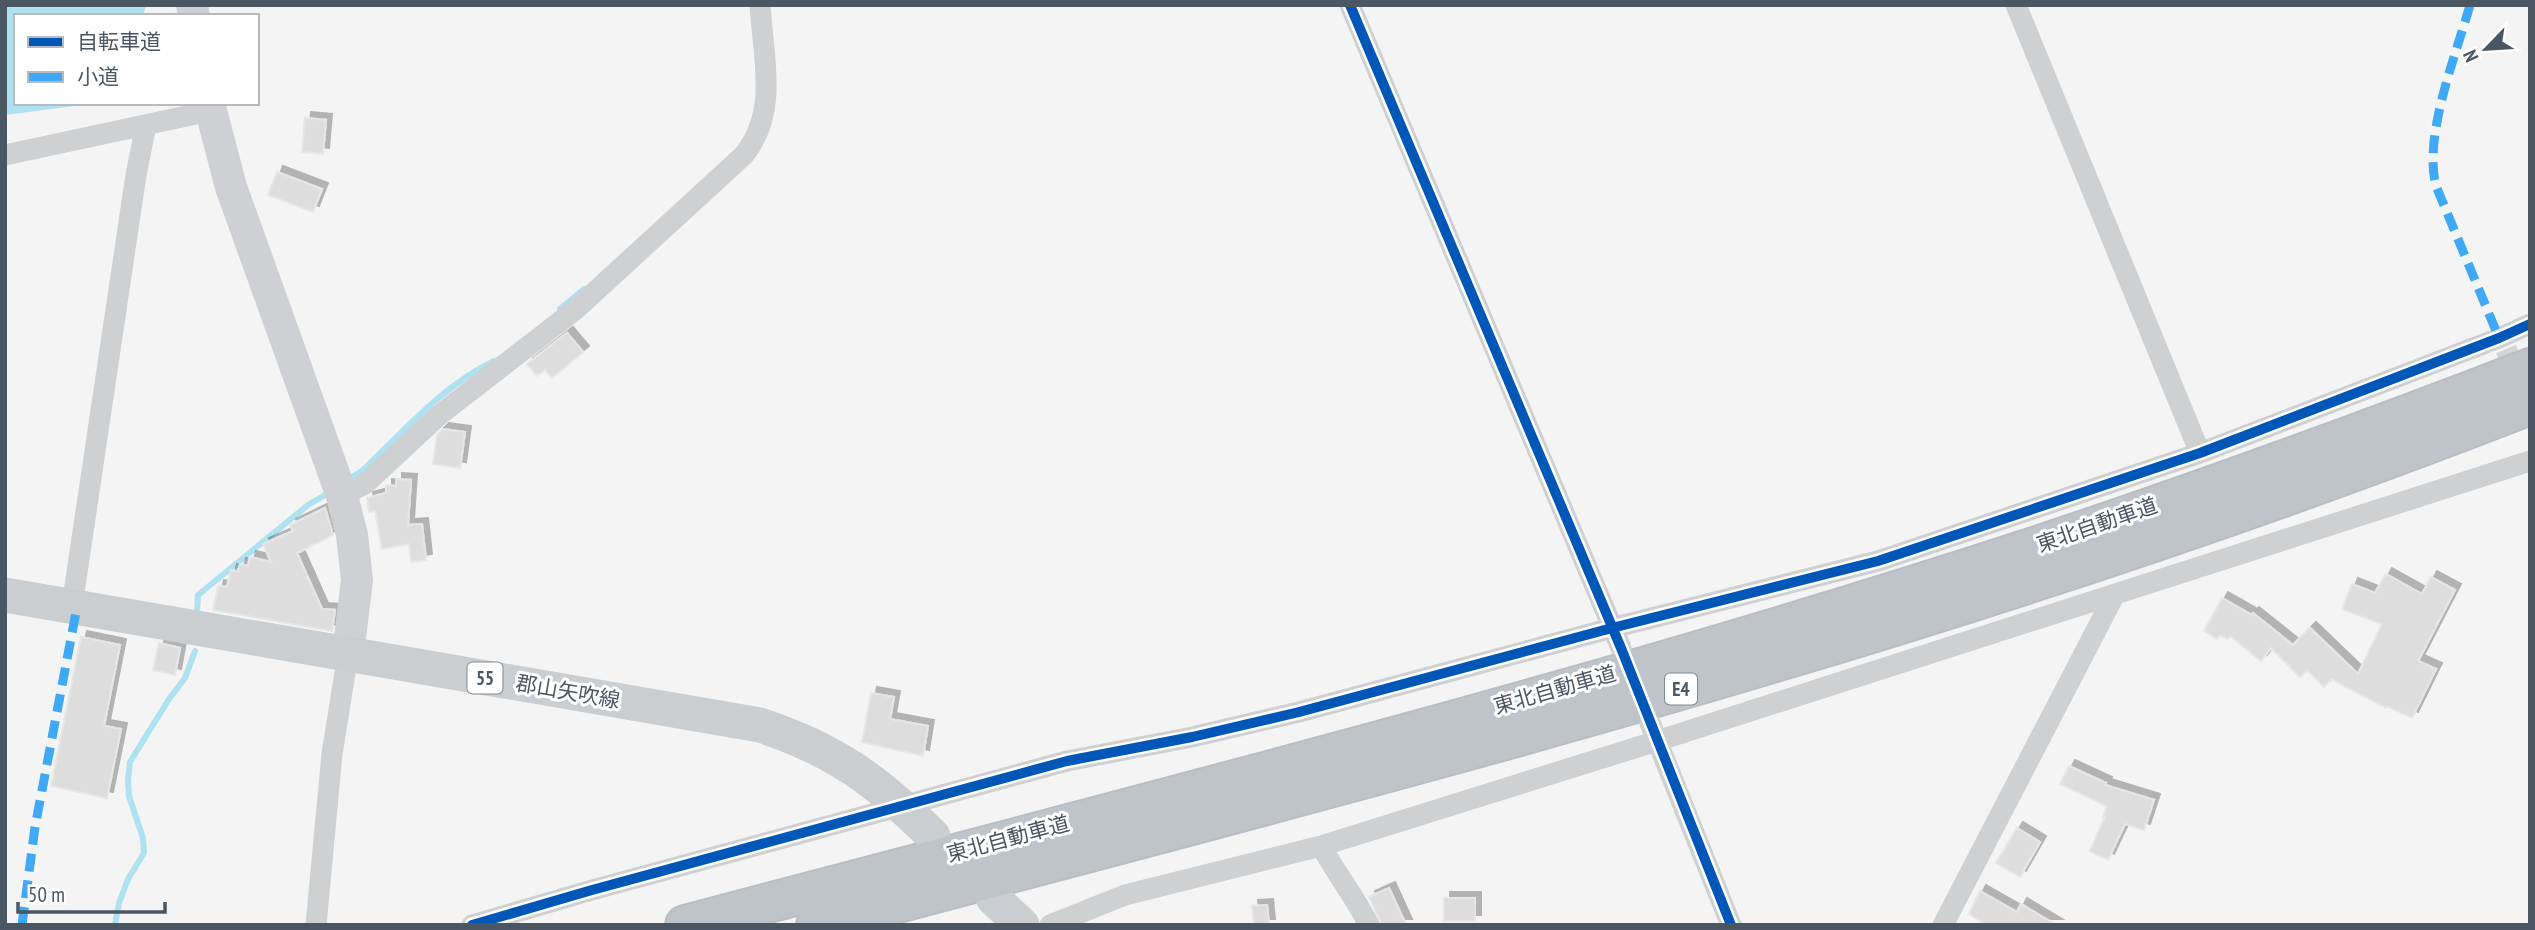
<svg xmlns="http://www.w3.org/2000/svg" width="2535" height="930" font-family="'PT Sans Narrow','Noto Sans JP',sans-serif">
<style>
.water{fill:#aee2f0}
.lines{fill:none;stroke-linecap:round;stroke-linejoin:round}
.stream{stroke:#aee2f0;stroke-width:6}
.building{fill:#ddddde;stroke:#e5e6e7;stroke-width:2;filter:url(#shadow)}
.street-tunnel{stroke:#d2d4d7;stroke-width:21;stroke-dasharray:21 10;stroke-linecap:butt}
.highway-casing{stroke:#b9bec3;stroke-width:42}
.street{stroke:#ced0d2;stroke-width:21}
.secondary{stroke:#ced0d4;stroke-width:32}
.primary{stroke:#caced1;stroke-width:35}
.highway{stroke:#bec4c9;stroke-width:38}
.quiet{stroke:#3fa9f5;stroke-width:9;stroke-dasharray:18 9;stroke-linecap:butt}
.cycleway-casing{stroke:#fff;stroke-width:15}
.cycleway{stroke:#0057b8;stroke-width:10}
.labels{text-anchor:middle;stroke-width:6;stroke-linejoin:round;paint-order:stroke}
.shield{fill:#fff;stroke:#808990;stroke-width:2}
.shield-label{font-size:19px;font-weight:bold;fill:#4a5661}
.street-label{font-size:21px;fill:#4a5661;stroke:#fff}
</style>
<defs>
<filter id="shadow"><feDropShadow dx="6" dy="-6" stdDeviation="0" flood-color="#0004"/></filter>
</defs>
<rect width="100%" height="100%" fill="#f4f4f4"/>
<path class="water" d="M5 5H146L143 16H16V103H98L5 115Z"/>
<g class="lines">
<path class="stream" d="M560 309 584 289
M350 478 362 471C404 431 442 386 494 361
M197 614 198 595 308 505 325 495
M115 925 119 903 128 879 144 853 143 838 129 796 128 780 130 762 169 699 185 678 195 651"/>
</g>
<path class="building" d="M305 118 326 120 323 154 302 152Z
M277 172 322 189 313 212 268 195Z
M567 333 583 352 552 378 545 370 537 376 527 364Z
M443 429 465 432 460 468 433 464 437 435Z
M396 479 411 480 408 525 422 524 426 560 411 562 409 544 382 549 375 511 369 512 367 498 386 493V485L396 486Z
M325 508 333 535 297 553 322 609 335 610 332 631 213 610 218 586 227 587 231 570 238 572 240 564 248 566 250 557 271 562 263 544 293 531 290 525Z
M2386 574 2422 594 2431 577 2455 590 2418 661 2436 669 2412 718 2387 706 2386 708 2331 679 2324 687 2307 670 2300 677 2271 648 2261 661 2230 636 2228 639 2220 635 2217 639 2204 631 2222 598 2252 615 2253 613 2293 645 2310 628 2358 674 2382 624 2342 609 2352 584 2375 593Z
M81 637 120 645 104 726 121 729 107 798 51 786Z
M159 643 180 648 175 675 153 670Z
M871 693 894 697 890 719 928 726 923 756 862 742Z
M2069 766 2106 783 2105 785 2154 800 2144 830 2125 824 2108 860 2090 851 2105 817H2103L2107 806 2060 784Z
M2017 828 2040 842 2020 877 1996 863Z
M1389 888 1406 925H1382L1369 897Z
M1980 891 2017 912 2021 904 2056 925H1986L1969 914Z
M1444 898H1475V921H1444Z
M1267 905 1269 925H1254L1252 906Z"/>
<g class="lines">
<path class="street-tunnel" d="M2506 349 2519 381"/>
<g class="highway-casing">
<path id="highway" d="M685 925C1134 806 1587 693 2028 549 2197 493 2364 432 2530 368
M816 925C1135 839 1455 758 1772 663 2028 587 2281 502 2530 405"/>
</g>
<path class="street" d="M1350 5 1621 648
M2016 5 2200 453
M5 155 210 111
M342 496 365 484 438 416 575 310 744 155C779 111 763 57 760 5
M72 606 136 175 146 125
M1650 723 1731 925
M1321 846C1336 873 1355 897 1369 925
M316 925 332 754 348 654
M472 925 592 890 1067 761 1192 737 1299 712 1612 628 1878 561 2200 453 2499 338 2530 324
M1050 925 1125 895 1321 846 1657 741 2530 461
M1943 925 2115 594"/>
<path class="secondary" d="M192 5 194 16
M209 103 231 187 342 496 352 535 357 580 348 654"/>
<path class="primary" d="M5 595 760 725C836 750 877 781 933 836
M993 898 1022 925"/>
<use href="#highway" class="highway"/>
<path class="quiet" d="M2470 5C2456 55 2423 136 2436 186L2499 338
M22 925 35 827 77 607"/>
<g class="cycleway-casing">
<path id="cycleway" d="M1350 5 1621 648 1731 925
M472 925 592 890 1067 761 1192 737 1299 712 1612 628 1878 561 2200 453 2499 338 2530 324"/>
</g>
<use href="#cycleway" class="cycleway"/>
</g>
<g class="labels">
<g class="shield">
<rect x="467.5" y="662.5" width="35" height="31" rx="5"/>
<rect x="1665" y="673.5" width="32" height="31" rx="5"/>
</g>
<g class="shield-label">
<text x="485" y="685">55</text>
<text x="1681" y="696">E4</text>
</g>
<g class="street-label">
<text transform="translate(2097 525) rotate(-19)" y="7">東北自動車道</text>
<text transform="translate(1555 690) rotate(-16)" y="7">東北自動車道</text>
<text transform="translate(568 692) rotate(10)" y="7">郡山矢吹線</text>
<text transform="translate(1008 839) rotate(-15)" y="7">東北自動車道</text>
</g>
</g>
<rect width="2535" height="930" fill="none" stroke="#4a5661" stroke-width="14"/>
<rect x="14" y="14" width="245" height="91" fill="#ffffff" stroke="#b7bbc0" stroke-width="2"/>
<rect x="28" y="37" width="35" height="10" fill="#0057b8" stroke="#b7bbc0" stroke-width="2"/>
<text x="77" y="49" font-size="21" fill="#4a5661">自転車道</text>
<rect x="28" y="72" width="35" height="10" fill="#3fa9f5" stroke="#b7bbc0" stroke-width="2"/>
<text x="77" y="84" font-size="21" fill="#4a5661">小道</text>
<g transform="translate(2486 49) rotate(245)" stroke="#ffffff" stroke-width="5" paint-order="stroke">
<path d="M0-5L12 26L0 18L-12 26Z" fill="#4a5661"/>
<text y="-10" font-size="19" font-weight="bold" text-anchor="middle" fill="#4a5661">N</text>
</g>
<path d="M18 902v10h147v-10" fill="none" stroke="#4a5661" stroke-width="3.5"/>
<text x="28" y="902" font-size="21" fill="#4a5661" stroke="#ffffff" stroke-width="5" paint-order="stroke">50 m</text>
</svg>
